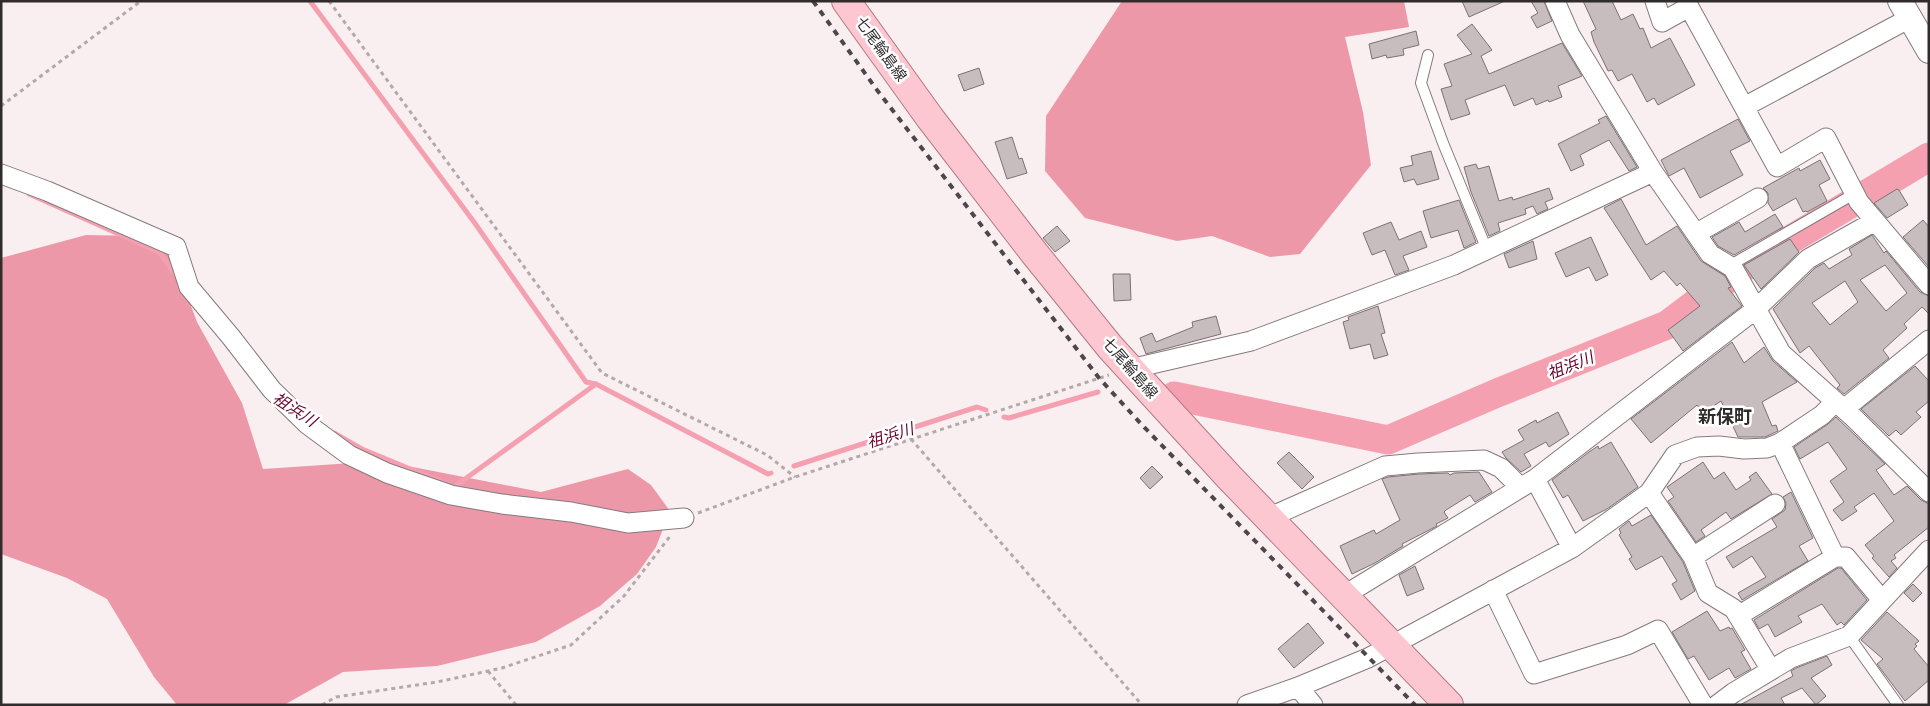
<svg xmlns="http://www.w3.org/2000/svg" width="1930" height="706" font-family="Barlow,'Noto Sans JP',sans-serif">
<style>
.forest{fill:#ed98a9}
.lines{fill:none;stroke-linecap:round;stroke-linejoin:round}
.stream{stroke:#f5a0b1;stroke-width:5}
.river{stroke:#f5a0b1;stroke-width:29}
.building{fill:#c7bcbe;stroke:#7c7274;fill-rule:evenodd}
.service-casing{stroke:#847b7c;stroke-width:12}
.minor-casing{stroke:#847b7c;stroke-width:21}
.tertiary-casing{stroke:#847b7c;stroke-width:26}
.primary-casing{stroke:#b37984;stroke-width:30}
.path{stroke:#b1a9aa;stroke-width:3;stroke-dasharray:4 4;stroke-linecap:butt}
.service{stroke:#fff;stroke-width:10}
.minor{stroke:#fff;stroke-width:19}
.tertiary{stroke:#fff;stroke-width:24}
.primary{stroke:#fcc7d1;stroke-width:28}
.rail{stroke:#4c4748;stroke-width:4;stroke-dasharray:6 6;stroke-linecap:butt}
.labels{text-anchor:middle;stroke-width:5;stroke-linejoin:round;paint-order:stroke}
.street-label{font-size:15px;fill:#302c2d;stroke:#fff}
.water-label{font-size:16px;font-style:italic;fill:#660029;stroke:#fff}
.quarter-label{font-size:18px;font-weight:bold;fill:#302c2d;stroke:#fff}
</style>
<rect width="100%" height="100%" fill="#faeff0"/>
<path class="forest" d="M1122 1H1404L1409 27 1345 37 1363 112 1371 165 1300 254 1270 257 1212 236 1177 241 1085 218 1045 171 1046 116Z
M86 235 143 236 173 257 197 322 242 403 263 469 382 461 541 492 628 469 651 485 670 511 656 547 637 574 600 606 536 642 437 666 343 672 284 705H177L154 677 107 599 67 578 1 554V258Z"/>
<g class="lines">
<path class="stream" d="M310 1 474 222 586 382 596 384 768 474 771 473
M29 194 159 252 178 278
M1004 417 1009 418 1098 392
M334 433 362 449 454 487 596 384
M794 466 977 407 986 410"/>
<path class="river" d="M1174 396 1388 440 1497 393 1667 325 1741 269 1929 157"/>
</g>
<path class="building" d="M1462 1H1505L1469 17Z
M1531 1H1544L1552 21 1537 28 1531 17 1538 13Z
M1583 1H1612L1621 20 1633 14 1640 29 1643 28 1651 48 1670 38 1695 85 1658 105 1654 98 1647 102 1632 74 1618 81 1612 70 1608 71 1594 42 1591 32 1596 29Z
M1472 24 1492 50 1481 56 1489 74 1562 43 1582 76 1558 86 1562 97 1549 102 1548 100 1536 105 1533 98 1514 106 1505 85 1465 100 1470 114 1451 120 1441 89 1452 86 1444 64 1472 54 1457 35Z
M1416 31 1419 45 1403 49 1404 55 1387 58 1386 55 1372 59 1369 44Z
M979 68 984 84 964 91 958 75Z
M1606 116 1637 167 1629 171 1609 140 1580 155 1584 165 1571 171 1558 144 1600 123 1598 120Z
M1738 119 1750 141 1730 151 1743 175 1700 198 1684 168 1669 176 1661 160Z
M1012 137 1019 159 1022 158 1027 173 1007 179 995 142Z
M1431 151 1439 179 1417 185 1414 179 1404 182 1400 168 1413 165 1411 156Z
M1820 160 1830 179 1819 185 1827 201 1807 212 1806 211 1803 212 1796 198 1773 211 1768 203V193L1763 188 1799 168 1800 171Z
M1476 164 1478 169 1489 166 1499 201 1512 197 1513 200 1549 188 1553 199 1545 202 1548 209 1539 213 1537 214 1533 206 1525 209 1526 214 1498 223 1500 231 1489 236 1471 192 1464 167Z
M1897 189 1899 190 1908 205 1887 218 1874 203Z
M1621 199 1646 245 1677 226 1701 261 1725 276 1731 287 1728 288 1742 306 1683 351 1668 330 1700 306 1680 283 1677 286 1664 271 1651 280 1604 208Z
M1459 200 1476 242 1464 248 1458 230 1431 238 1423 211Z
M1775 214 1783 227 1734 255 1718 246 1712 237 1739 222 1745 232Z
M1923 220 1929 227V267L1903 237Z
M1391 222 1399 240 1421 231 1427 247 1403 256 1409 270 1395 275 1385 250 1372 255 1363 233Z
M1057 226 1070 241 1055 252 1043 238Z
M1872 235 1884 253 1886 251 1920 292 1929 296V314L1922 307 1904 324 1907 328 1883 350 1889 358 1844 394 1837 388 1840 385 1809 346 1800 353 1773 309 1815 268 1824 263 1829 269 1852 255 1849 249ZM1885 265 1907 293 1886 311 1860 280ZM1845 281 1858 302 1830 325 1812 303Z
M1591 237 1608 275 1596 281 1589 267 1566 277 1555 253Z
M1790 239 1799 252 1761 289 1744 265Z
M1533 241 1537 259 1509 268 1504 254Z
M1113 274H1130L1131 300 1114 301Z
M1378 306 1385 333 1381 334 1388 355 1374 359 1370 344 1350 349 1343 322 1349 320 1348 317Z
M1216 316 1221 334 1146 354 1140 338 1152 333 1156 342 1193 327 1192 322Z
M1732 342 1744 363 1764 347 1773 361 1797 382 1762 402 1772 426 1776 425 1778 431 1765 437H1738L1721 401 1703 413 1697 405 1651 443 1631 419Z
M1915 366 1929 381V401L1916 412 1921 417 1901 435 1896 430 1889 436 1861 409Z
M1558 412 1569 434 1549 447 1546 442 1524 454 1531 466 1521 472 1506 458 1502 452 1524 440 1518 430 1536 420 1537 423Z
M1836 417 1885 464 1876 470 1894 495 1907 486 1921 500 1929 504V527L1894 555 1896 558 1891 561 1897 568 1889 577 1872 558 1874 556 1865 545 1894 521 1874 493 1854 507 1857 511 1842 521 1833 510 1844 502 1830 481 1847 469 1828 442 1800 459 1794 447 1828 424Z
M1611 442 1638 487 1607 509 1583 521 1568 495 1563 498 1552 480 1589 452 1598 446 1599 449Z
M1289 452 1314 477 1302 489 1277 463Z
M1703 462 1714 479 1724 472 1736 490 1751 480 1749 477 1756 472 1772 494 1731 519 1726 512 1701 530 1705 536 1696 542 1668 501 1674 497 1667 487Z
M1152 466 1163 477 1150 489 1140 478Z
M1479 472 1492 492 1475 502 1470 495 1446 510 1444 512 1448 518 1436 524 1437 526 1402 544 1403 546 1375 563 1352 574 1340 546 1374 530 1376 534 1400 520 1382 479 1388 477 1419 474 1448 473 1450 475 1454 473Z
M1791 492 1813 538 1799 546 1808 561 1742 600 1738 593 1766 577 1752 556 1733 568 1726 557 1777 527 1772 519 1785 510 1786 503 1783 497Z
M1651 515 1683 562 1695 591 1681 600 1672 584 1677 581 1662 556 1636 570 1629 559 1632 557 1619 535 1621 533 1619 529 1629 521 1632 526Z
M1415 566 1424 589 1407 596 1399 575Z
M1838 568H1841L1867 600 1844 625 1841 622 1837 625 1822 604 1798 616 1802 622 1775 637 1768 624 1759 629 1754 620Z
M1913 584 1922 593 1913 602 1904 593Z
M1707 611 1720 631 1729 627 1730 629 1732 628 1745 650 1741 652 1751 669 1735 678 1729 668 1709 680 1694 656 1688 659 1672 632Z
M1887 612 1919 641 1915 644 1917 646 1914 649 1929 667V680L1905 701 1877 664 1883 659 1861 640Z
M1308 623 1324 643 1294 668 1278 649Z
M1827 656 1832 665 1811 678 1826 696 1816 705 1802 688 1781 698 1785 705H1740L1793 676 1791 671 1796 668Z"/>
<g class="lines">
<g class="service-casing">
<path id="service" d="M1428 55 1421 83 1443 143 1487 250
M1729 266 1854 194
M1849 636 1898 705"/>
</g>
<g class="minor-casing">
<path id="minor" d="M1555 1 1570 35 1653 172 1710 254 1733 268 1781 353 1854 418 1929 492
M1655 1 1662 22 1689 7 1777 167 1826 138 1859 202 1929 285
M1744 107 1910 18
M1 174 47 191 176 247 189 287 231 337 272 390 307 424 349 455 387 473 451 495 502 504 571 512 628 523 684 518
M1697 233 1758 198
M1130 369 1251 341 1454 265 1653 172
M1844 409 1929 340
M1780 443 1835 557
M1535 479 1572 548
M1649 493 1693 557 1708 593 1734 609 1771 670
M1268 518 1385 466 1418 463 1484 460 1501 468 1520 487
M1693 557 1775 504
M1493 590 1534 674 1627 645 1658 630 1703 705
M1343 596 1535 479 1756 309 1808 259 1875 221
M1738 616 1835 557H1846L1882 600
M1298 687 1313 705
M1247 705 1298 687 1368 658 1572 548 1649 493 1675 455 1697 447 1719 446 1744 449 1767 448 1780 443 1822 415 1835 402
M1717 705 1733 693 1791 658 1849 636 1929 550"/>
</g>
<g class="tertiary-casing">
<path id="tertiary" d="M1900 1 1929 51"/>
</g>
<g class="primary-casing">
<path id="primary" d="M846 1 930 118 1035 254 1110 347 1229 477 1449 705"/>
</g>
<path class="path" d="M329 1 602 373 767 455 795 477
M1 106 141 1
M911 439 1142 705
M698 513 795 477 1109 375
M488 671 516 705
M322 705 336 697 437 682 502 668 571 645 624 596 671 535"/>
<use href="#service" class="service"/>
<use href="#minor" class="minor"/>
<use href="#tertiary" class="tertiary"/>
<use href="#primary" class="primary"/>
<path class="rail" d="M813 1 877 90 1099 378 1143 426 1415 705"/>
</g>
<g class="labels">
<g class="street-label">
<text transform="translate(881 49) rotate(54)" y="5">七尾輪島線</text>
<text transform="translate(1130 368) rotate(49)" y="5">七尾輪島線</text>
</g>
<g class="water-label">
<text transform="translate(1570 365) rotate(-22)" y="6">祖浜川</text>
<text transform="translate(295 409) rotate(33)" y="6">祖浜川</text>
<text transform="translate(890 435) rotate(-18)" y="6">祖浜川</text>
</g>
<g class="quarter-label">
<text x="1725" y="423">新保町</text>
</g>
</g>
<rect width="1930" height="706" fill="none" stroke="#302c2d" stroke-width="5"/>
</svg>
